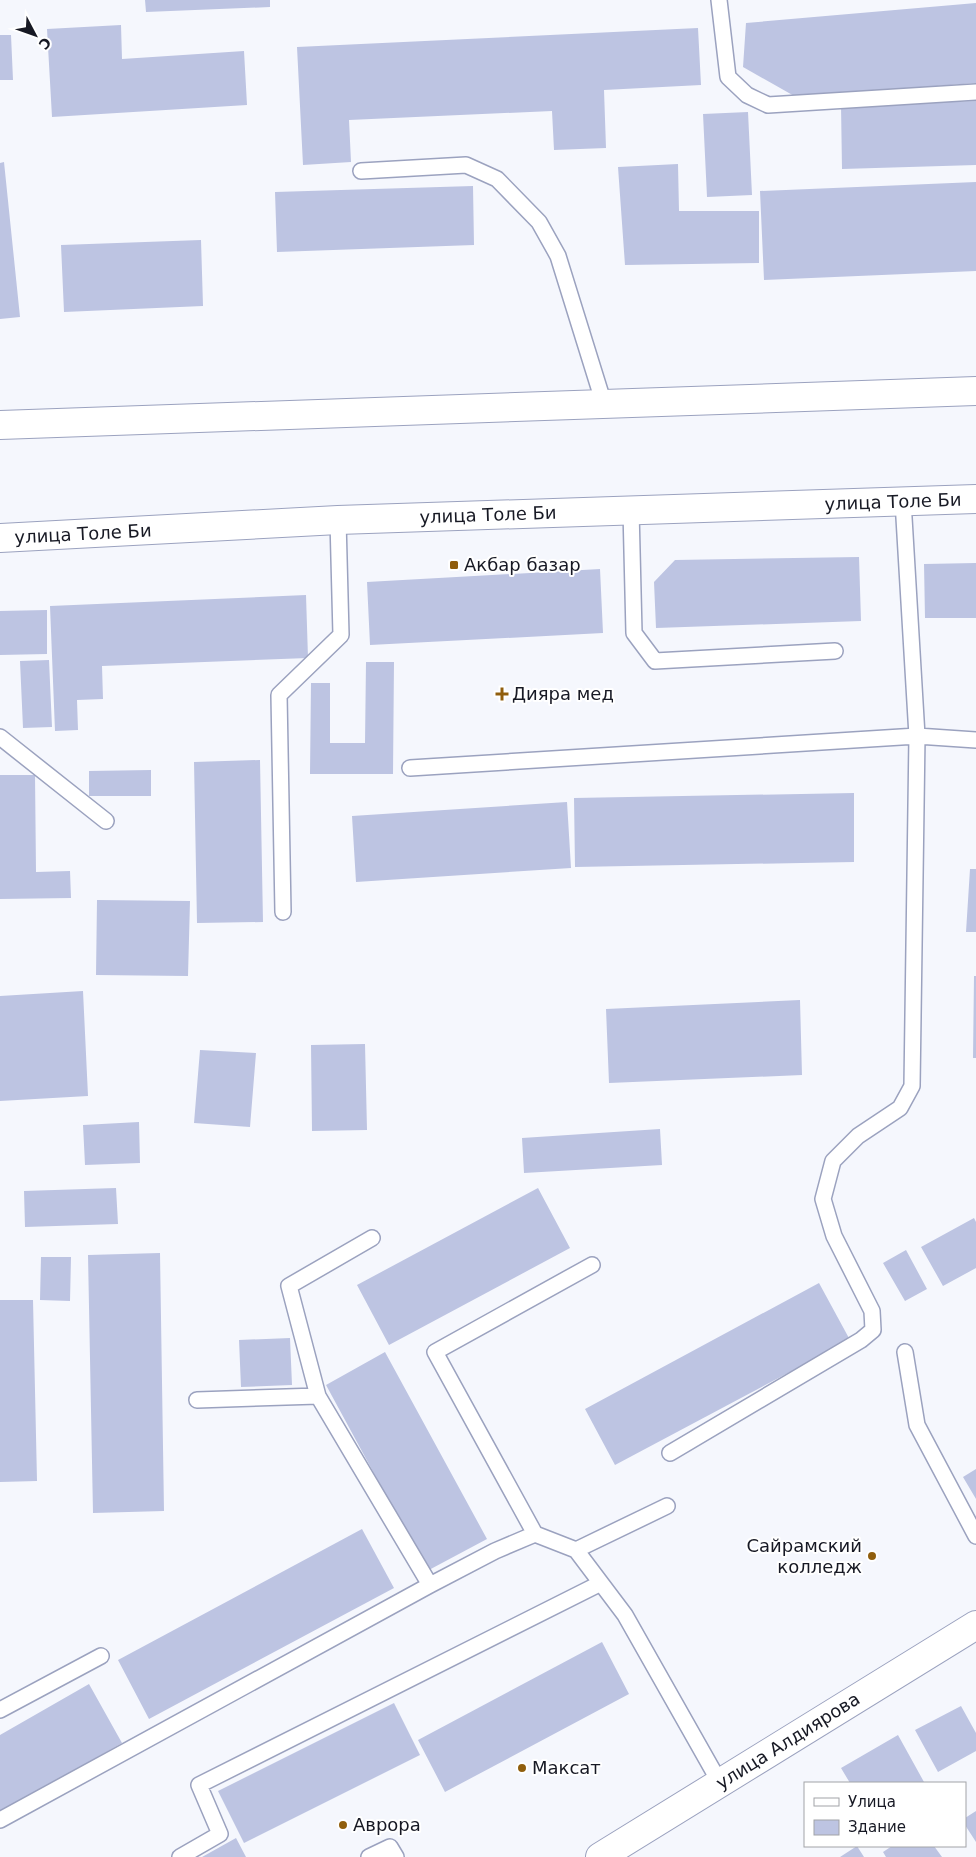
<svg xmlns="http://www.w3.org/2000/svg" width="976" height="1857" font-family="'DejaVu Sans',sans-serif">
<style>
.building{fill:#bdc4e2}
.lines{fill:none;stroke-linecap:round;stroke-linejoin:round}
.lane-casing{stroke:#9ba2bf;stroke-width:18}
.street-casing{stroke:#9ba2bf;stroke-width:30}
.secondary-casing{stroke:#9ba2bf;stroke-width:30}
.lane{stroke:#fff;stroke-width:15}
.street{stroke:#fff;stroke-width:28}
.secondary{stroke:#fff;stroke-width:28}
.poi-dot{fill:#905e0d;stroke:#fff;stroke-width:2}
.labels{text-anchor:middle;stroke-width:4;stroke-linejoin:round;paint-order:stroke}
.street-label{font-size:18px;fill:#171924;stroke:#fff}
.poi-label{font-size:18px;fill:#171924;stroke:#fff;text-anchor:start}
</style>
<rect width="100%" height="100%" fill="#f5f7fd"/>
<path class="building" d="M145 0H270V7L146 12Z
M976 3V83L796 97 743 67 746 23Z
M121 25 122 59 244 51 247 105 52 117 47 29Z
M698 28 701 85 604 90 606 148 554 150 552 111 349 120 351 162 303 165 297 47Z
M0 35H11L13 80H0Z
M976 101V165L842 169 841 105Z
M748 112 752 195 707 197 703 114Z
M4 162 20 317 0 319V163Z
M678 164 679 211H759V263L625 265 618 167Z
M976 182V271L764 280 760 191Z
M473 186 474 245 277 252 275 192Z
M201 240 203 306 64 312 61 245Z
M859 557 861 621 656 628 654 582 675 560Z
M976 563V618H925L924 564Z
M600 569 603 633 370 645 367 582Z
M306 595 308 658 102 666 103 699 77 700 78 730 55 731 50 606Z
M47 610V654L0 655V611Z
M49 660 52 727 23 728 20 661Z
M366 662H394L393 774H310L311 683H330V743H365Z
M260 760 263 922 197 923 194 762Z
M151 770V796H89V771Z
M0 775H35L36 872 70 871 71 898 0 899Z
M854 793V862L575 867 574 798Z
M567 802 571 868 356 882 352 816Z
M970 869H976V932H966Z
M97 900 190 901 188 976 96 975Z
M974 976H976V1058H973Z
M83 991 88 1096 0 1101V996Z
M800 1000 802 1075 609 1083 606 1009Z
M365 1044 367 1130 312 1131 311 1045Z
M200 1050 256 1053 250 1127 194 1123Z
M139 1122 140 1163 85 1165 83 1125Z
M660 1129 662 1165 524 1173 522 1138Z
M116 1188 118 1224 25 1227 24 1191Z
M538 1188 570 1248 389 1345 357 1285Z
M974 1218 976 1222V1268L943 1286 921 1247Z
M906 1250 927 1289 905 1301 883 1263Z
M160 1253 164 1511 93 1513 88 1255Z
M41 1257H71L70 1301 40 1300Z
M819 1283 850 1340 615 1465 585 1409Z
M0 1300H33L37 1481 0 1482Z
M290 1338 292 1385 241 1387 239 1340Z
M385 1352 487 1539 427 1571 326 1385Z
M976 1469V1499L963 1477Z
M362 1529 394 1588 149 1719 118 1660Z
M602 1642 629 1694 445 1792 418 1740Z
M89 1684 122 1743 0 1813V1735Z
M394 1703 420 1755 244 1843 218 1791Z
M961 1706 976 1733V1751L938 1772 915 1730Z
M898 1735 924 1782 850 1783 841 1768Z
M976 1811V1842L965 1825V1818Z
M236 1838 246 1857H202Z
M857 1846 864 1857H840Z
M892 1846H934L942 1857H886L883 1852Z"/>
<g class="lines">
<g class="lane-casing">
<path id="lane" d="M719 0 728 77 747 95 768 105 976 92
M361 171 466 165 497 179 539 222 558 256 604 404
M631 510 634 633 655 661 835 651
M0 737 106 821
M410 768 917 736 903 501
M283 912 279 695 341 635 338 520
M905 1352 917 1425 976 1536
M318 1396 289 1286 372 1238
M197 1400 318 1396 430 1585
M670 1453 861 1340 873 1330 872 1311 834 1236 823 1199 833 1161 858 1136 900 1108 912 1086 917 736 976 740
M535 1534 435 1352 592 1265
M576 1550 667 1506
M0 1710 101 1656
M0 1820 430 1585 495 1551 535 1534 576 1550 625 1615 720 1783
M180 1857 220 1834 199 1785 601 1583
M369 1857 390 1847 396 1857"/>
</g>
<g class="street-casing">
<path id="street" d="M600 1857 976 1625"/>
</g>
<g class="secondary-casing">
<path id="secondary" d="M0 425 976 391
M0 538 338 520 976 499"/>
</g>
<use href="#lane" class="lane"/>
<use href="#street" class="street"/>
<use href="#secondary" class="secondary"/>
</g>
<g class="poi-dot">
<rect x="449" y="560" width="10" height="10" rx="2.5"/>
<path d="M499.5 686.5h5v5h5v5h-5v5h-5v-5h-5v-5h5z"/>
<circle cx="872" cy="1556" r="5"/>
<circle cx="522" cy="1768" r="5"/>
<circle cx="343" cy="1825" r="5"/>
</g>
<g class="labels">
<g class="street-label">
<text transform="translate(893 502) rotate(-2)" y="6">улица Толе Би</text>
<text transform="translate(488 515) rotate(-2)" y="6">улица Толе Би</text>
<text transform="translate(83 534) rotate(-3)" y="6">улица Толе Би</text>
<text transform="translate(788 1741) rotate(-32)" y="6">улица Алдиярова</text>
</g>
<g class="poi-label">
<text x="464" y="571">Акбар базар</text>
<text x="512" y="700">Дияра мед</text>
<text x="862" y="1552" text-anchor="end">Сайрамский<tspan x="862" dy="21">колледж</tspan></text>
<text x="532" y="1774">Максат</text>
<text x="353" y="1831">Аврора</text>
</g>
</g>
<rect x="804" y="1782" width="162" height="65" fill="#ffffff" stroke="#a2a3a7"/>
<rect x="814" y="1798" width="25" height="8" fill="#ffffff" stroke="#a2a3a7"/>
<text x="848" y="1807" font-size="15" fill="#171924">Улица</text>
<rect x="814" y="1820" width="25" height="15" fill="#bdc4e2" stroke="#a2a3a7"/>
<text x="848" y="1832" font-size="15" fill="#171924">Здание</text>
<g transform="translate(35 35) rotate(131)" stroke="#ffffff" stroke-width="4" paint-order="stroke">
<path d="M0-4L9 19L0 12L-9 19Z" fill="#171924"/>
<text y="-8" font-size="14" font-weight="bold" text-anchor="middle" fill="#171924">С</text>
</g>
</svg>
